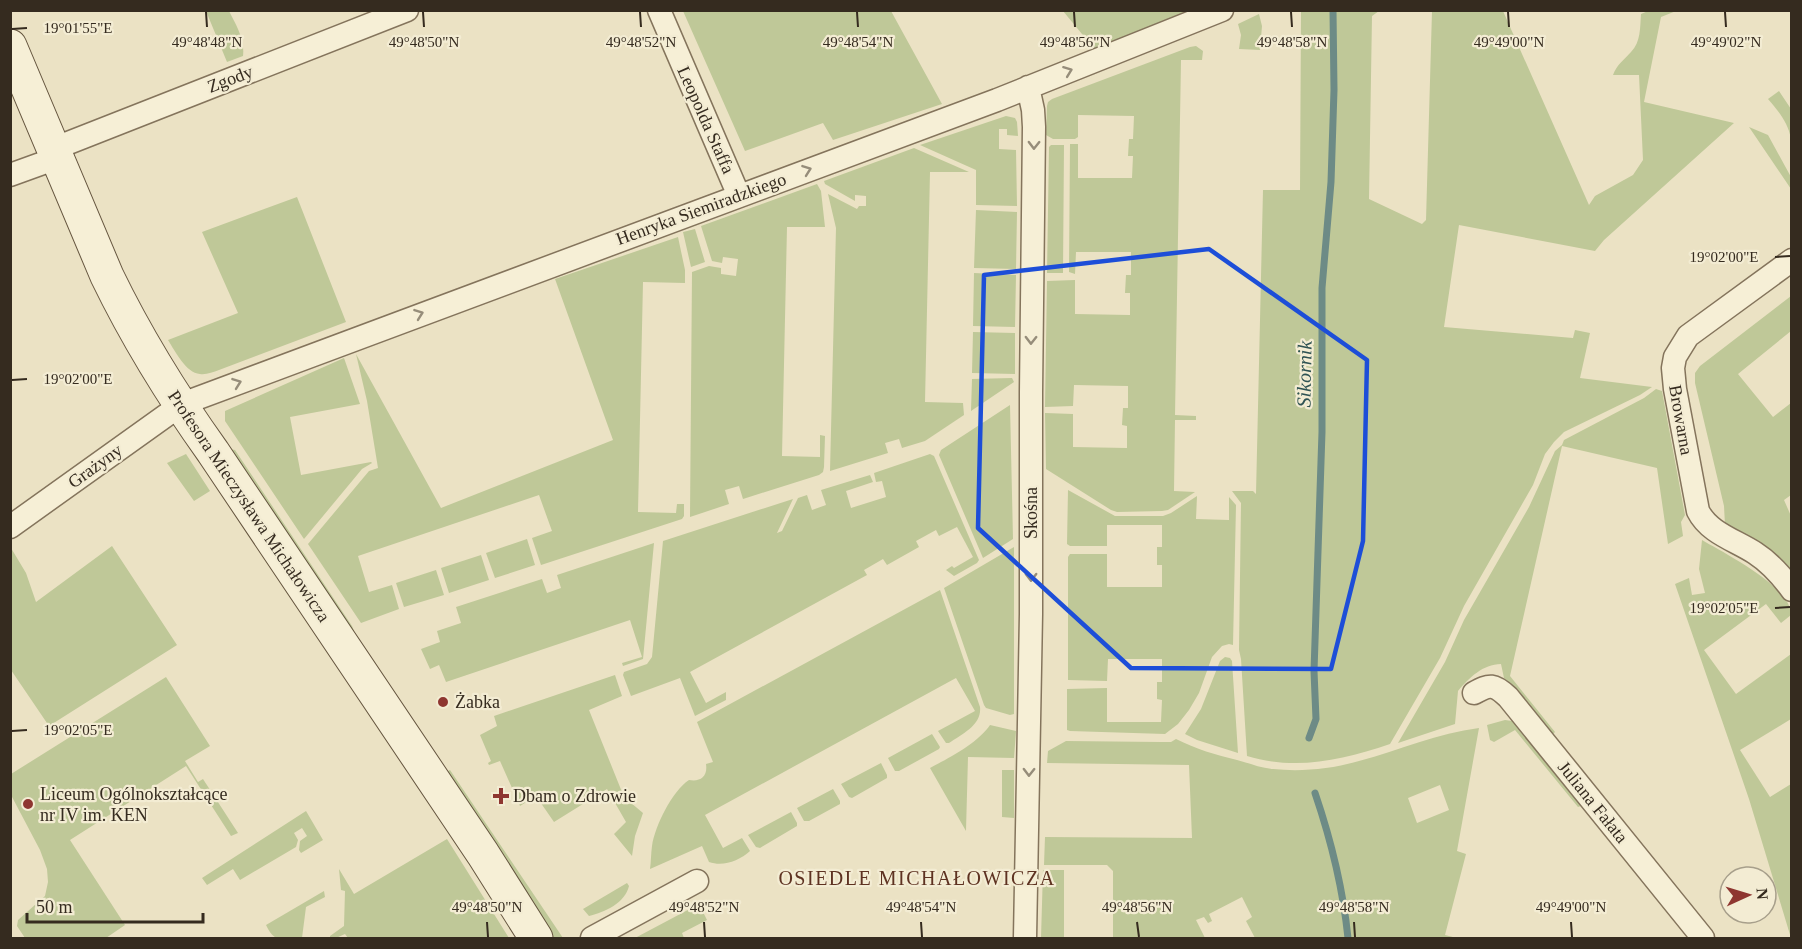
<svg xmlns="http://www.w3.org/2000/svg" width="1802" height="949" font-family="Georgia,serif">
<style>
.green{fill:#bfc898;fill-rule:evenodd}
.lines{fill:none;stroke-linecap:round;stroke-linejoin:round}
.stream{stroke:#6d8b86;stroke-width:7}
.street-casing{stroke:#84745c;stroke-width:25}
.secondary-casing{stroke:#65553f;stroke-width:35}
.street{stroke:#f6efd6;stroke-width:22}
.secondary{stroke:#f6efd6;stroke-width:33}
.oneway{stroke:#968d7a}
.marked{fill:none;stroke:#1d4ed8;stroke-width:4.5;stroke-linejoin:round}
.ticks{fill:none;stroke:#352b1f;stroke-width:2}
.poi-dot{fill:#8e3630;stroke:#f3ecd3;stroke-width:2}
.labels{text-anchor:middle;stroke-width:4.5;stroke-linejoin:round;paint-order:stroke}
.street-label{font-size:18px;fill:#352b1f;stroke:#f3ecd3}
.poi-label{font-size:18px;fill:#352b1f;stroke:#f3ecd3;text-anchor:start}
.water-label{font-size:20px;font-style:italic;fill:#2f5353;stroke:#f3ecd3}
.neighbourhood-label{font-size:20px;letter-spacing:1.5px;fill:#5e3221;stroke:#f3ecd3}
.ticks-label{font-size:15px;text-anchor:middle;fill:#352b1f;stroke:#f3ecd3;stroke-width:4.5;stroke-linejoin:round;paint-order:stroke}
</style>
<rect width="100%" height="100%" fill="#ebe2c4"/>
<path class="green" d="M206 11H229C236 25 245 39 243 56L227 62Z
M683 11H891L942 104 833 140 823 123 745 151Z
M1063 11H1198L1096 51Z
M1279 11H1379L1372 16 1369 199 1422 224 1426 220 1432 11H1503L1589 205 1595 196 1633 175 1643 160 1639 75H1613C1617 64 1624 60 1631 52 1641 42 1640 27 1641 14L1648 11H1676L1661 17 1644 102 1734 123 1604 240 1595 251 1459 225 1444 327 1573 338 1575 330 1590 333 1580 378 1652 387 1640 395 1564 432 1554 442 1545 454 1533 485 1464 606 1440 658 1390 744C1342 760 1297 771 1247 756L1241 659 1239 650 1241 503 1232 491H1253L1256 494 1263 190H1300L1301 12Z
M1259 14 1262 26 1260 50 1239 49 1241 35 1238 24Z
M1196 46 1203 51 1202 60H1181L1175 415 1196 416V420H1175L1174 491 1195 492 1168 510 1162 511 1117 512 1111 510 1046 469 1045 413 1073 414V447L1127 448V426L1122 425 1123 408H1128V386L1074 385 1073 406 1045 407 1047 281 1075 280V314L1130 315V293H1125L1126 275H1131V252H1076L1075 274 1069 272 1070 144H1078V178H1132L1133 156H1128L1129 139H1133L1134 116 1078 115V137L1075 139H1053L1046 135 1047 106 1048 102 1052 99 1190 47Z
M1779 91 1791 109V139C1788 122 1779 112 1768 99Z
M1006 116 1015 118 1017 122 1018 136 1007 135V129H999V149L1016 150 1017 206 976 205V170L920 145Z
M1749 127 1768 135 1791 177V189Z
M1051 145H1064L1063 273H1047L1049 147Z
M914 148 969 172H930L925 402 963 403 964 415 925 441 902 448 899 439 885 443 888 453 830 471 836 228 828 194 857 209 859 206H866V196L855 195V201L825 184 824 181Z
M817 184 821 191 825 227H787L782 456 820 457V435L825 436 824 467 823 472 819 475 743 499 739 486 725 490 729 504 690 517 692 272 709 266 721 268V274L736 276 738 259 723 257 722 263 712 261 701 226Z
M297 197 346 322 219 370C213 372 206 375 200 374 186 373 175 351 168 340L238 313 202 232Z
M976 210 1017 212 1016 269 974 268Z
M695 229 705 262 691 267 683 232Z
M678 237 685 270V283L643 282 638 512 676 513 677 504H684V516L682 519 541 565 532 538 552 531 539 495 358 556 369 592 392 585 399 609 361 623 308 544 369 471 378 468 367 401 356 354 441 508 613 440 555 279Z
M974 273 1016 275 1015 327 973 326Z
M1791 296V331L1738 374 1773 417 1791 403V495L1784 500 1791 516V571L1775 555 1725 525 1724 506 1695 383V373L1700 366Z
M973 332 1015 333V374L972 373Z
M344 358 360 404 290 417 301 475 371 462 372 463 362 469 304 539 225 421V411Z
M1012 378 1014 382 971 411 972 379Z
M1656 389 1662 391 1685 515 1681 522 1683 536 1668 544 1657 468 1562 446 1510 676 1555 732 1551 736 1504 678 1501 664C1483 664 1469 678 1458 691L1455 724 1398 743 1445 662 1464 620 1529 507 1555 451 1562 445 1564 440 1644 398Z
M1010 405 1013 539 983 558 939 455 941 450Z
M230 449 235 450 352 626 354 631 352 635Z
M186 454 210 491 194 501 167 463Z
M930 454 934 456 979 560 977 563 954 576 946 570 952 566 954 568 973 557 957 527 939 536 936 530 916 541 919 547 887 565 883 559 864 570 867 575 690 672 706 703 726 692V700L695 716 680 678 631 696 623 675 624 672 647 664 652 657 663 541 793 499 777 533 782 531 798 498 807 495 812 510 826 505 821 490 870 475 873 482 846 491 851 508 886 497 882 481 876 482 874 473Z
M1068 490 1115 516H1163L1171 513 1197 496 1196 519 1229 520V497L1236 505 1233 645 1229 644 1222 646 1212 657 1199 693 1189 710 1178 724 1165 734 1070 731 1067 730V689L1107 688V722H1161L1162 700 1157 699V682H1162V659H1108L1107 681 1068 680V557L1070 554H1107V587H1162V565H1157V547H1162V525H1107V546H1070L1067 544Z
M527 539 535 565 495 578 486 553Z
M1702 540C1724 553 1792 587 1791 615L1781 623 1766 604 1704 650 1736 694 1791 654V719L1740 750 1770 797 1791 784 1790 826 1791 938 1749 799 1675 584 1689 578 1692 595 1705 593 1699 569Z
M654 543 643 659 623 666 622 663 642 657 630 620 446 682 439 665 430 669 421 649 440 642 437 631 461 623 456 607 542 579 547 593 561 588 557 575Z
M112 546 177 645 49 726 11 670V548L26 573 36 602Z
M1014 547V714L1010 715 986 708 984 705 944 588Z
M481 555 489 580 449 593 441 568Z
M436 570 444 595 404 607 396 583Z
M940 590 980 707C982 725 962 734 949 743H946L938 731 975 711 956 678 705 815 723 848 742 838 750 851C739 861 723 867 709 862L702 846 650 869C651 862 651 853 652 846 655 826 672 791 689 780 700 782 708 777 706 764L713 762 697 722Z
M1225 657 1230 658 1232 661 1238 753 1197 740 1185 734 1201 709 1220 661Z
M615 675 622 696 589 710 624 797 643 813 635 836 632 856 614 834 626 822 607 789 554 822 536 796 520 806 500 761 489 765 488 763 491 761 480 735 497 726 494 716Z
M166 677 210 746 185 761 198 782 203 779 238 833 231 836 186 766 70 840 125 925 106 938H25L17 926 18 920 45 896 48 882 47 869 40 850 11 795V774Z
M1505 720 1512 721 1581 806 1578 807 1515 730 1494 742 1490 740 1487 725Z
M990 725 1016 731 1014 758 968 757 966 831 930 768C949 758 978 743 990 725Z
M1479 728 1457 851 1466 854 1445 935 1457 938H1255L1246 921 1252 917 1242 897 1209 914 1212 921 1208 923 1204 917 1196 920 1205 938H1113V871L1107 865H1044L1045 837 1192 838 1189 765 1047 763 1048 751 1066 741 1160 742H1171L1176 739C1196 749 1216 755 1237 760 1249 763 1260 768 1273 769 1301 772 1332 769 1359 761 1400 750 1438 733 1479 728ZM1440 785 1449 810 1417 823 1408 798Z
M932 734 940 747 939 749 899 771H895L888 758Z
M881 763 887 775V778L852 798 849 797 841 784Z
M450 770 563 938H552L548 934 444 773Z
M1002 770H1014V818L1002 817Z
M833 789 840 801V804L809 821H804L797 808Z
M306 811 323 840 301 853 299 850 300 841 307 836 302 828 294 833 298 840 296 847 240 880 233 869 207 885 202 878Z
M791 812 797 823V826L760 848 756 847 748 835Z
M447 839 509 938H348L345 934 336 938H330V936L344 926 345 891 341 890 339 869 354 894Z
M1043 870H1064V938H1041Z
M627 883 629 886C625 903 605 912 589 916L583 909Z
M324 891 325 897 306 907 302 938C282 939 275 944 266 925Z
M699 904 707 920 682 933 684 938H635Z"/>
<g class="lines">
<path class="stream" d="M1309 738 1316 719 1314 671 1322 432V288L1331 182 1334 90 1333 10
M1315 793C1331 840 1343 889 1348 938"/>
<g class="street-casing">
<path id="street" d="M659 10 739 196
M53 149 407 10
M10 175 57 158
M1792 260 1688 336 1675 357 1673 368 1675 389 1698 511C1709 533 1735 540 1755 553 1769 562 1781 575 1792 590
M10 527 182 404 997 100 1222 10
M1474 693C1490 684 1494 684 1508 697L1703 938
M592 938 697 881
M1025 938 1031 614V392L1034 127 1033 110 1028 87"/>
</g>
<g class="secondary-casing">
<path id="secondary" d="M10 46 107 276C137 338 173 396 213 452L483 854 536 938"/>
</g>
<use href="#street" class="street"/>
<use href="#secondary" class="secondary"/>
</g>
<defs><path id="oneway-chevron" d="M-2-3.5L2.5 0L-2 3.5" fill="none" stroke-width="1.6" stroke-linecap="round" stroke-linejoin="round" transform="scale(1.5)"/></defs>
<g class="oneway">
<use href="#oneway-chevron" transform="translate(1068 71) rotate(-21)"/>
<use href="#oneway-chevron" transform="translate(1034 145) rotate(91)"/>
<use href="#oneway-chevron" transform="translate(807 170) rotate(-20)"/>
<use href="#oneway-chevron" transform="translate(419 314) rotate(-20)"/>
<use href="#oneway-chevron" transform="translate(1031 340) rotate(91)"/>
<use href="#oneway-chevron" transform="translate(237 383) rotate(-20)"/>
<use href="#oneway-chevron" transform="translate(1031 577) rotate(90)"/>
<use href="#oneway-chevron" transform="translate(1029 772) rotate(91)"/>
</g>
<path class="marked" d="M1209 249 1367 360 1363 541 1331 669 1131 668 978 528 984 275Z"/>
<path class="ticks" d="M206 12 207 27M423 12 424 27M640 12 641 27M857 12 858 27M1074 12 1075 27M1291 12 1292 27M1508 12 1509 27M1725 12 1726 27M12 29 27 28M1775 257 1790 256M12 380 27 379M1775 608 1790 607M12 731 27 730M487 922 488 937M704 922 705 937M921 922 922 937M1137 922 1139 937M1354 922 1355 937M1571 922 1572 937"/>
<g class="poi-dot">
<circle cx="443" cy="702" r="6"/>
<path d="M498 787h6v6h6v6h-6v6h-6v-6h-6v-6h6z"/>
<circle cx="28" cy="804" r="6"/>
</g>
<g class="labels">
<g class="street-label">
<text transform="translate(230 79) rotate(-21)" y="6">Zgody</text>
<text transform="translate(706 120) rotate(66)" y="6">Leopolda Staffa</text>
<text transform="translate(701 209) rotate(-20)" y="6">Henryka Siemiradzkiego</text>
<text transform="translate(1681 420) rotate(80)" y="6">Browarna</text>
<text transform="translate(95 466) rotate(-36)" y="6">Grażyny</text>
<text transform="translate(249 506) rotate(56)" y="6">Profesora Mieczysława Michałowicza</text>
<text transform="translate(1031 513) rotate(-90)" y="6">Skośna</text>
<text transform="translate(1593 802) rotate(51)" y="6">Juliana Fałata</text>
</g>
<g class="poi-label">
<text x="455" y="708">Żabka</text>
<text x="40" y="800">Liceum Ogólnokształcące<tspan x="40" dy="21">nr IV im. KEN</tspan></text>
<text x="513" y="802">Dbam o Zdrowie</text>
</g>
<g class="water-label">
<text transform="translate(1304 374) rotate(-89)" y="7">Sikornik</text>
</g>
<g class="neighbourhood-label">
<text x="917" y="885">OSIEDLE MICHAŁOWICZA</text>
</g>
</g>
<g class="ticks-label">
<text x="78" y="33">19°01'55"E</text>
<text x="207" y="47">49°48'48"N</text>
<text x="424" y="47">49°48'50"N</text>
<text x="641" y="47">49°48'52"N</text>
<text x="858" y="47">49°48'54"N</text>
<text x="1075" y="47">49°48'56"N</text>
<text x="1292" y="47">49°48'58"N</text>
<text x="1509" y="47">49°49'00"N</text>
<text x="1726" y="47">49°49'02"N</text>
<text x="1724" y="262">19°02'00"E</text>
<text x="78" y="384">19°02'00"E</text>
<text x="1724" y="613">19°02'05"E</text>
<text x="78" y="735">19°02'05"E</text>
<text x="487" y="912">49°48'50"N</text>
<text x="704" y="912">49°48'52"N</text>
<text x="921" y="912">49°48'54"N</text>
<text x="1137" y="912">49°48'56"N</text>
<text x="1354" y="912">49°48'58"N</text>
<text x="1571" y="912">49°49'00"N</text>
</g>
<rect width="1802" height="949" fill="none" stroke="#352b1f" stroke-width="24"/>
<g transform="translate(1748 895) rotate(86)"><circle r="28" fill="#f3ecd3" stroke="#a79f8b" stroke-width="1.5"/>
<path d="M0-4.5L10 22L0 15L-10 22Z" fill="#8e3630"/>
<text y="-9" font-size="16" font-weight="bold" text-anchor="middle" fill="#352b1f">N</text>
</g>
<path d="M27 913v9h176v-9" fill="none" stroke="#352b1f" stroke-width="3"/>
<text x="36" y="913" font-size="18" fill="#352b1f" stroke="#f3ecd3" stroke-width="4.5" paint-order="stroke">50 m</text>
</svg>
